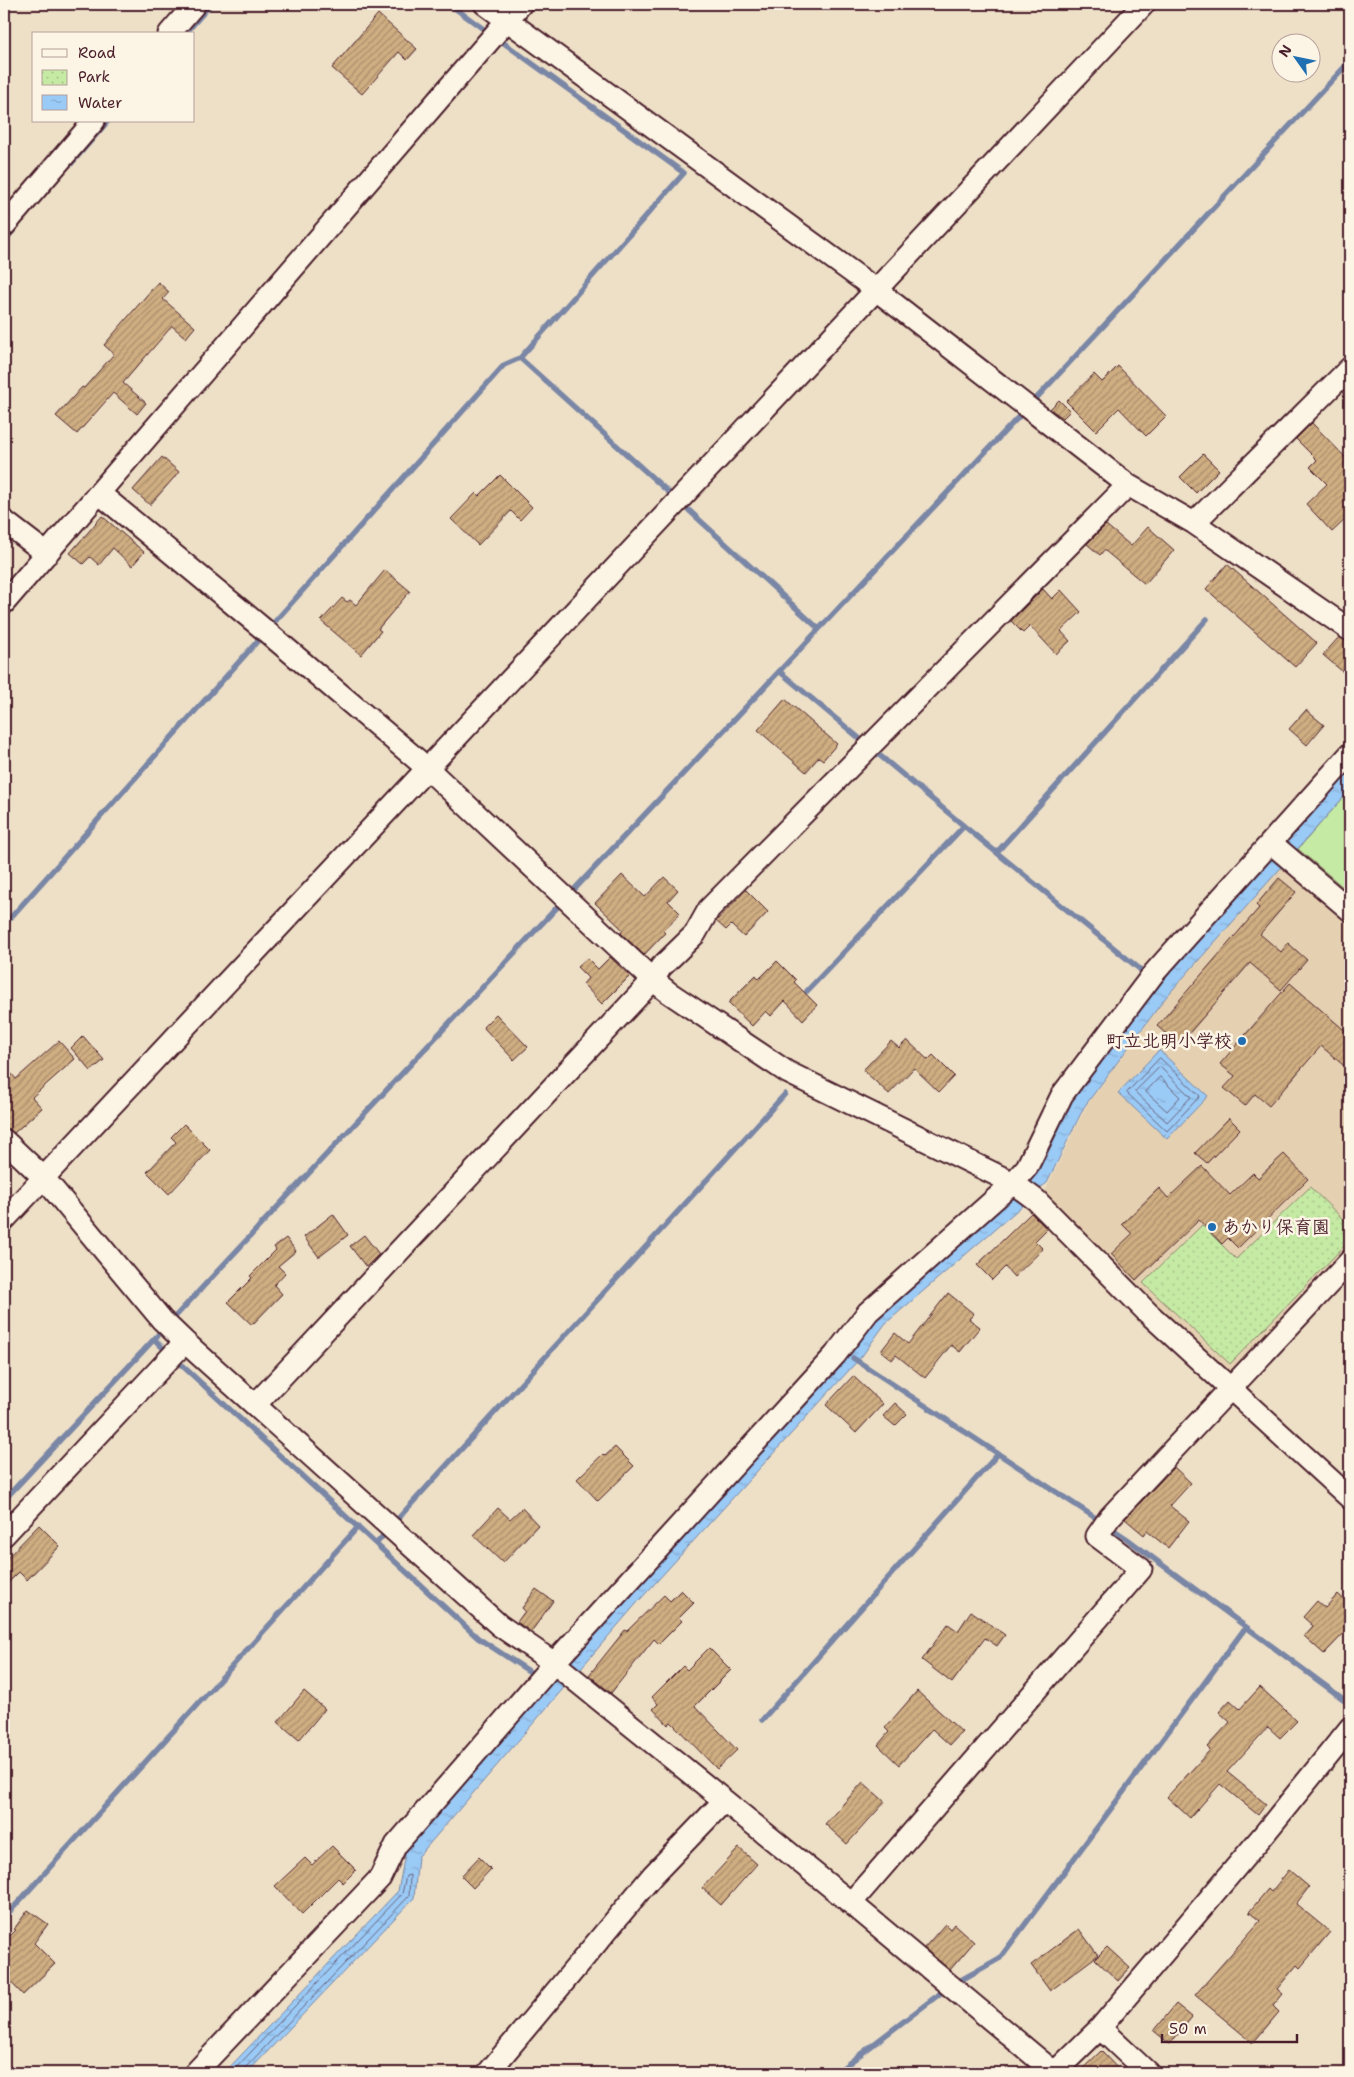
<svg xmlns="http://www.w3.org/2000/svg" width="1354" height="2077" font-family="'Shantell Sans','Klee One',sans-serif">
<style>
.built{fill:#e5d1b2}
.grass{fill:#c5eaa4;stroke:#888468}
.park{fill:url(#park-dots);stroke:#888468}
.water{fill:url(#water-ripples);stroke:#7a86a5}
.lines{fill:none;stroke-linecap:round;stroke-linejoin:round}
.shore{stroke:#6a637c;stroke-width:1}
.stream{stroke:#7a86a5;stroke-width:5.5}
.building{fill:url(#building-hatch);stroke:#4a1f2b}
.minor-casing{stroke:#4a1f2b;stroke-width:25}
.minor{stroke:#fcf5e5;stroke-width:21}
.poi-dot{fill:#1f6fb2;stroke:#fcf5e5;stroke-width:2}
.labels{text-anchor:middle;stroke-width:5;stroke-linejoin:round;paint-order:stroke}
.poi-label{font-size:18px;font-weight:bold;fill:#4a1f2b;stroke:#fcf5e5;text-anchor:end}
</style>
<defs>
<pattern id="park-dots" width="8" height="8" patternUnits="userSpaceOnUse" patternTransform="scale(1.25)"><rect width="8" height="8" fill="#c5eaa4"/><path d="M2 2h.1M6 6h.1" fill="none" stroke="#abc88d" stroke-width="1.8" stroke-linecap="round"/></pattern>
<pattern id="water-ripples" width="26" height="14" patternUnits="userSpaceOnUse" patternTransform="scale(1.25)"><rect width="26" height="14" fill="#9acaf6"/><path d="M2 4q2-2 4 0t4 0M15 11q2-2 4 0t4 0" fill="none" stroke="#86add3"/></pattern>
<pattern id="building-hatch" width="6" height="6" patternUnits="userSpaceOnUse" patternTransform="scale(1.25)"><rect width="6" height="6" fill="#cfae82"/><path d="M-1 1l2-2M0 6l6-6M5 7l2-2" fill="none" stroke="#aa8d6b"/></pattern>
</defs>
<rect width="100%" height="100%" fill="#eee0c7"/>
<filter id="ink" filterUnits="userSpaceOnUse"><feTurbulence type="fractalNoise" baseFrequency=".02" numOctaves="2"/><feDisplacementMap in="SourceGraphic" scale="10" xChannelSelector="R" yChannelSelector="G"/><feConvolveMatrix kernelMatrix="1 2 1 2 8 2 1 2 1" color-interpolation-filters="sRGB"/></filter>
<g filter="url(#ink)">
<path class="built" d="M1350 790V1246L1231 1370H1223L1153 1308 1043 1195 1086 1106 1166 997Z"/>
<path class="grass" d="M1350 790V893L1298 849Z"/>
<path class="park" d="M1310 1187 1350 1226V1240L1230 1364 1143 1283 1202 1225 1236 1259Z"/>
<path class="water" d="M1350 771V790L1166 997 1084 1107 1047 1183 1028 1197 1023 1205 885 1324 862 1356 637 1603 418 1857 414 1898 247 2073H224L398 1891 406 1849 628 1596 852 1351 876 1319 1012 1197 1032 1186V1180L1047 1155 1071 1102 1156 989Z
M1159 1050 1208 1096 1167 1139 1118 1093Z"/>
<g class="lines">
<path class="shore" d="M1160 1058 1200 1096 1167 1131 1127 1093Z
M1160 1067 1191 1097 1167 1122 1135 1092Z
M1160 1077 1180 1097 1167 1111 1146 1092Z
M231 2073 402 1894 406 1876 410 1875 409 1896 245 2068 244 2073"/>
<path class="stream" d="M449 4 489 33
M185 34 211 4
M497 38 684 173 520 358 675 498
M71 164 108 121
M4 241 14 230
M1031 404 1350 61
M682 504 819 629
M779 671 964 826 1147 975
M997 852 1207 619
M569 895 1025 410
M4 925 504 365 520 358
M807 991 964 826
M154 1339 168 1353
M853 1358 1126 1538 1350 1704
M175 1359 478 1638 538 1677
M4 1500 562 902
M394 1523 785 1094
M376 1544 388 1530
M762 1720 998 1454
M4 1918 358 1527
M954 1984 1000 1958 1246 1627
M836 2073 946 1989"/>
</g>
<path class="building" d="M378 14 417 49 407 60 399 52 362 94 332 68Z
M158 282 169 292 163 299 195 327 186 338 172 326 123 383 146 403 137 414 113 393 77 434 56 416 82 387 84 388 114 354 104 345Z
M1118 366 1166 416 1146 436 1119 408 1096 431 1066 401 1094 374 1102 382Z
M1059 400 1070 411 1063 418 1050 409Z
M1312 423 1350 462V515L1332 532 1306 504 1327 484 1310 467 1317 460 1296 439Z
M1203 454 1219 470 1196 493 1180 477Z
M162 457 179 472 150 505 133 490Z
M500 475 532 507 520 520 511 511 478 545 451 519 476 493 479 496Z
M102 516 144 552 132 566 113 548 99 565 90 557 83 564 70 553Z
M1106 525 1131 546 1148 527 1174 550 1145 584 1104 550 1100 555 1087 544Z
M1227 564 1317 643 1295 667 1206 589Z
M385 570 410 591 378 629 381 631 361 655 321 621 342 598 347 602 350 600 356 605Z
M1043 589 1052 599 1061 590 1081 612 1061 631 1070 641 1056 654 1030 626 1023 633 1011 621Z
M1339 637 1350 643V678L1323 655Z
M785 699 837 744 823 760 819 757 806 772 758 730Z
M1306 710 1324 725 1307 745 1289 729Z
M622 875 645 897 664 877 678 890 668 901 680 913 663 931 665 933 644 955 621 933 623 930 595 903Z
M1279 878 1296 892 1260 934 1281 952 1288 943 1307 960 1281 990 1250 963 1179 1045 1157 1026 1259 908 1256 905Z
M746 890 768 912 744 937 731 925 726 930 716 921Z
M610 957 630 976 602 1004 583 984 588 978 577 967 587 958 598 969Z
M777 961 796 980 794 982 817 1005 803 1020 785 1001 771 1016 766 1011 752 1026 728 1003 756 975 759 979Z
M1290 983 1350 1035V1071L1321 1046 1269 1106 1255 1094 1245 1106 1224 1088 1235 1076 1220 1064Z
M496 1014 528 1047 514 1060 483 1027Z
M83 1036 104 1060 91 1071 71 1048Z
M907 1040 928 1060 933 1055 954 1076 939 1092 914 1068 889 1094 863 1070 891 1041 899 1048Z
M59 1041 75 1059 32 1097 42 1108 14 1133 4 1128V1065L16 1079Z
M1229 1118 1240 1129 1207 1163 1195 1153Z
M184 1124 210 1150 169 1194 147 1172 176 1142 171 1137Z
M1284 1154 1308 1179 1238 1248 1228 1238 1222 1244 1199 1220 1136 1280 1111 1254 1132 1234 1122 1224 1159 1188 1168 1198 1202 1166 1230 1195 1253 1173 1258 1178Z
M1031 1213 1047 1229 1035 1241 1043 1249 1014 1277 1005 1267 992 1280 977 1265Z
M333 1214 348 1235 319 1257 304 1237Z
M364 1235 379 1254 366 1267 350 1246Z
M286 1238 296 1251 278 1266 285 1273 274 1285 282 1294 252 1325 228 1302 252 1278 250 1276 276 1250 274 1247Z
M948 1293 974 1314 969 1319 980 1327 960 1352 951 1345 925 1378 896 1355 892 1360 881 1351 895 1333 908 1344Z
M853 1376 883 1404 856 1433 826 1405Z
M895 1403 907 1414 895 1426 883 1416Z
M615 1447 634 1466 598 1501 577 1479 603 1454 605 1456Z
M1174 1467 1191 1483 1170 1506 1189 1521 1168 1548 1147 1531 1144 1535 1125 1519Z
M498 1508 510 1519 522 1508 538 1525 503 1563 473 1535Z
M39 1525 60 1546 27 1580 19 1572 4 1587V1561Z
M536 1589 553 1601 531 1632 517 1622 525 1611 522 1608Z
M681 1590 694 1603 679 1618 682 1621 659 1644 654 1639 611 1693 589 1675 625 1630 627 1631 664 1595 670 1601Z
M1338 1594 1350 1605V1627L1324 1654 1304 1636 1313 1626 1303 1617 1317 1601 1325 1608Z
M971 1611 1005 1635 997 1646 985 1638 952 1683 922 1660 948 1624 958 1631Z
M709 1648 731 1670 695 1706 737 1750 717 1769 671 1722 668 1725 653 1709 658 1704 652 1697 683 1666 687 1670Z
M1260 1687 1297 1721 1280 1738 1268 1727 1227 1772 1266 1804 1258 1815 1220 1784 1190 1818 1167 1797 1210 1750 1207 1747 1230 1722 1219 1712 1230 1700 1240 1709Z
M304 1691 325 1709 299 1740 278 1722Z
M917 1691 962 1732 950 1745 932 1729 899 1765 878 1745 889 1732 885 1728Z
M863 1782 885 1802 847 1844 825 1824Z
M332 1846 356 1870 343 1883 338 1878 302 1914 275 1886 305 1858 312 1865Z
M739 1848 757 1864 721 1905 702 1888Z
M479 1857 491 1869 473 1888 461 1876Z
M1289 1870 1309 1887 1296 1904 1330 1932 1300 1968 1297 1965 1277 1989 1283 1994 1273 2006 1279 2012 1253 2043 1195 1995 1260 1921 1249 1912 1268 1889 1271 1892Z
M28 1910 48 1924 34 1943 55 1964 23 1995 4 1975V1942L16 1930 14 1929Z
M945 1924 950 1929 954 1924 974 1942 950 1970 924 1948Z
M1079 1929 1098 1955 1050 1991 1031 1965Z
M1107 1947 1130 1968 1118 1981 1095 1959Z
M1176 2004 1192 2017 1170 2044 1154 2031Z
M1101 2051 1122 2073H1078Z"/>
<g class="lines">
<g class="minor-casing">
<path id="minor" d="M485 4 875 289 1128 485 1194 523 1350 630
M169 34 195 4
M4 226 94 121
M99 493 261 627 427 768 653 980 668 992 787 1072 1013 1183 1036 1200 1148 1313 1350 1498
M4 521 47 554
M1194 523 1350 368
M4 603 521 4
M1271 843 1350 910
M4 1140 43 1177 162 1320 185 1342 499 1625 554 1663 851 1903 1055 2073
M4 1220 1144 4
M255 1405 653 980 661 967 695 934 709 909 1128 485
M4 1535 185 1342
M851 1903 1141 1569 1097 1536 1110 1517 1350 1261
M1100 2028 1148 2073
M195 2073 380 1878 396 1845 554 1663 835 1355 868 1312 1013 1183 1027 1167 1062 1095 1154 973 1350 754
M488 2073 653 1875 724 1801
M1054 2073 1100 2028 1265 1833 1350 1728"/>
</g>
<use href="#minor" class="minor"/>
</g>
</g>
<g class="poi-dot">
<circle cx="1242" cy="1041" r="5"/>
<circle cx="1212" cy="1227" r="5"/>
</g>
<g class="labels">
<g class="poi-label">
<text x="1232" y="1047">町立北明小学校</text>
<text x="1222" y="1233" text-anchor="start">あかり保育園</text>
</g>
</g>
<rect width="1354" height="2077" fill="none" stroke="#fcf5e5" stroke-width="20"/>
<rect x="10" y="10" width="1334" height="2057" fill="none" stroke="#4a1f2b" stroke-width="2" filter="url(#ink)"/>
<rect x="32" y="32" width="162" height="90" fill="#fcf5e5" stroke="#b59f9b"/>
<rect x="42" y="49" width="25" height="8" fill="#fcf5e5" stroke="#b59f9b"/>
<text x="78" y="58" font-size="15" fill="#4a1f2b">Road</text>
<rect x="42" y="70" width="25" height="15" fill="url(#park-dots)" stroke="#b59f9b"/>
<text x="78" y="82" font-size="15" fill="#4a1f2b">Park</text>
<rect x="42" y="95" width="25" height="15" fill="url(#water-ripples)" stroke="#b59f9b"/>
<text x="78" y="108" font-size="15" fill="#4a1f2b">Water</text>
<g transform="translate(1296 58) rotate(303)"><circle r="24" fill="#fcf5e5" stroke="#b59f9b"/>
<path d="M0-4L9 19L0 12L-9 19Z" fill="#1f6fb2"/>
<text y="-8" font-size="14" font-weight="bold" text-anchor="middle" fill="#4a1f2b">N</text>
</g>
<path d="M1162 2034v8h135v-8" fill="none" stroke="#4a1f2b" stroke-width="2.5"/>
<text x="1169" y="2034" font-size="15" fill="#4a1f2b" stroke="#fcf5e5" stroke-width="4" paint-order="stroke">50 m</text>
</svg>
